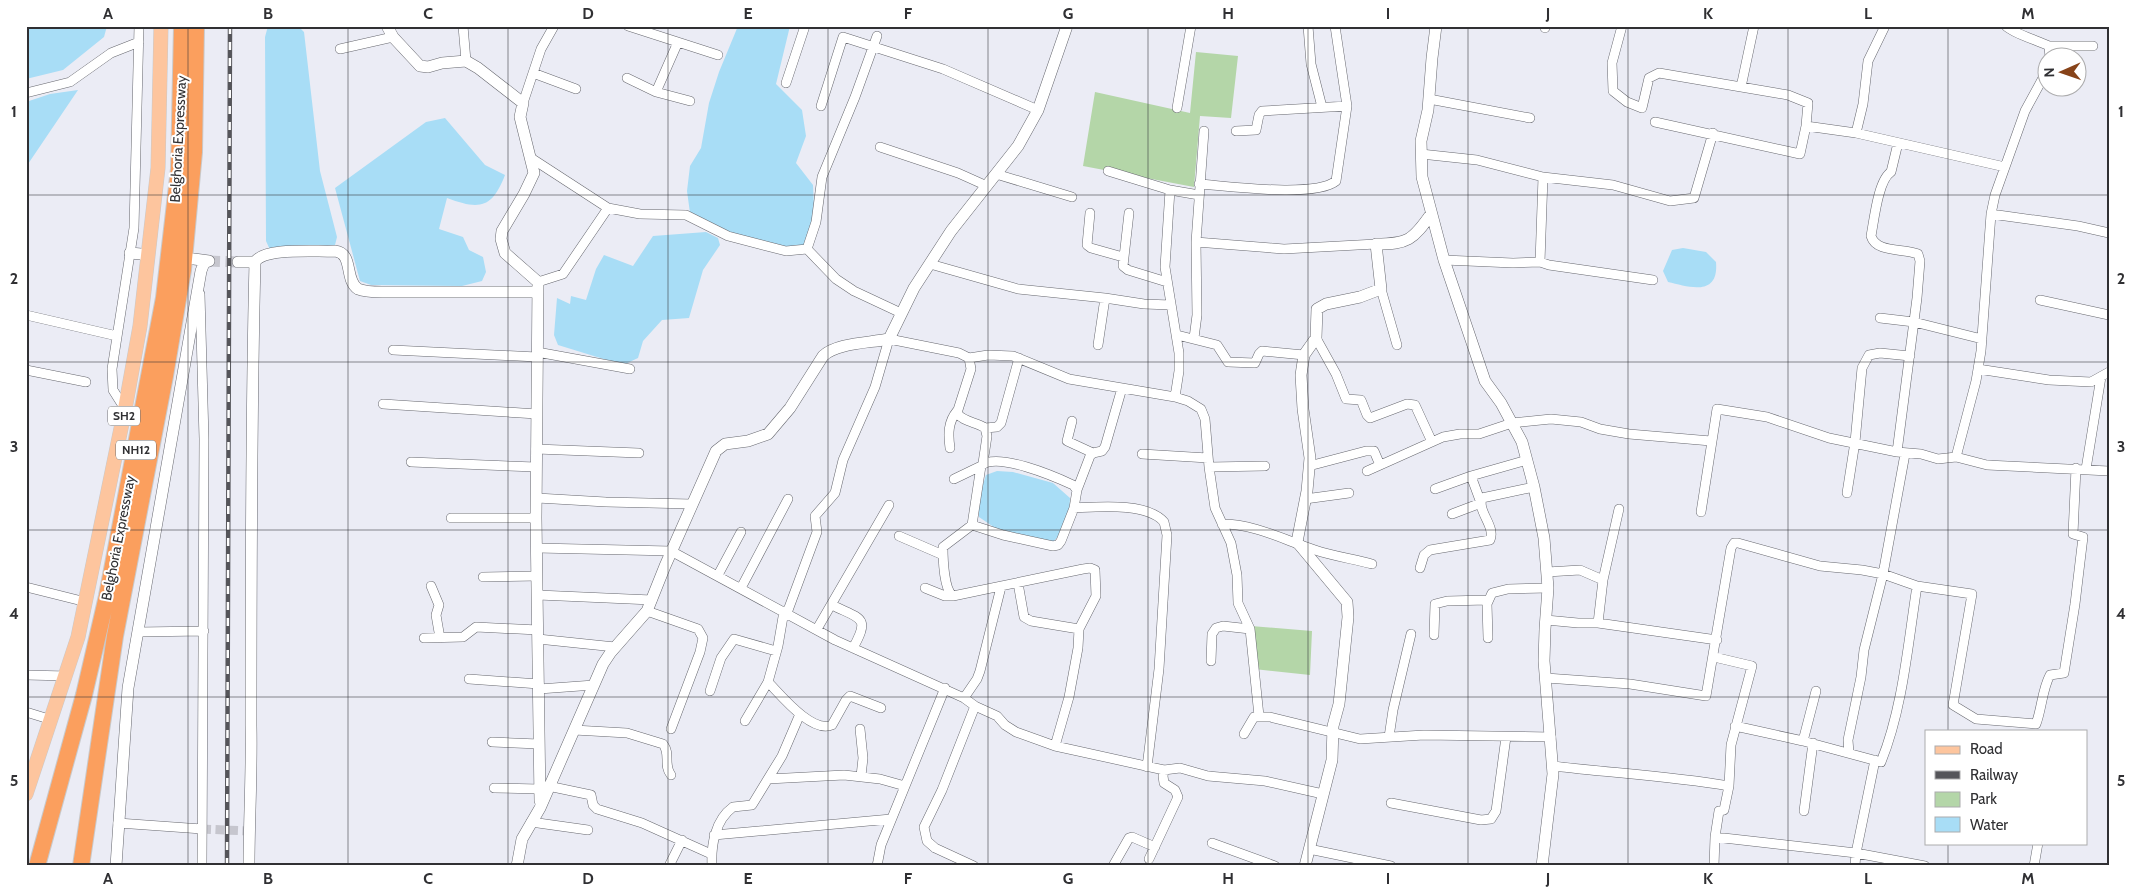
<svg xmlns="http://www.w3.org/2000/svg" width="2135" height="892" font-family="Cabin,sans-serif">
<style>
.green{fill:#b4d6a8}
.water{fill:#a8ddf6}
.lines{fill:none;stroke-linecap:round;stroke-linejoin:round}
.minor-tunnel{stroke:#c6c6ce;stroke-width:9;stroke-dasharray:9 4.5;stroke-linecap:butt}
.tertiary-tunnel{stroke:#c6c6ce;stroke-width:11;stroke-dasharray:11 5.5;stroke-linecap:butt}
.minor-casing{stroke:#67686f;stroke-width:10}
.tertiary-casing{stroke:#67686f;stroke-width:12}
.primary-casing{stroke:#c9c9ca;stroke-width:15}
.motorway-casing{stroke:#c9c9ca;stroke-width:18}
.minor{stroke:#fff;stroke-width:9}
.tertiary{stroke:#fff;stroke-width:11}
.primary{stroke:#fdc59e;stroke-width:14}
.motorway{stroke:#fb9f5e;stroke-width:16}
.rail-casing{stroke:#55555a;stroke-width:4.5}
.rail{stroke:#fff;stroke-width:2.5;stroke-dasharray:8;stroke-linecap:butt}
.grid{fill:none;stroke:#303033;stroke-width:1;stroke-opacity:0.55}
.labels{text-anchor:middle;stroke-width:4;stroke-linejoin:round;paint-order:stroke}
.shield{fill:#fff;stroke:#6e6e70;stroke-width:1}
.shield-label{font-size:12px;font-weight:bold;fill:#303033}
.street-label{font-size:14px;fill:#303033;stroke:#fff}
.neatline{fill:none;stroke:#303033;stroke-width:2}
.grid-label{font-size:16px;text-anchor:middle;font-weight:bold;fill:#303033}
</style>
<rect width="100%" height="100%" fill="#ebecf5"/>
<path class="green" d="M1196 52 1238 56 1231 118 1200 116 1194 187 1083 166 1095 92 1190 113Z
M1251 626 1312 631 1310 675 1254 669Z"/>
<path class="water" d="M26 26H107L104 37 63 70 26 79Z
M268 26H298L304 32 320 171 337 237 335 245 279 253 271 252 266 241 265 37Z
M738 26H790L776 84 802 110 806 136 796 163 813 185 814 207 811 236 803 249C763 243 723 237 690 213L687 191 690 166 701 148 709 103 719 72Z
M78 90 26 167V102L50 94Z
M445 118 485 165 505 175C492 209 479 210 447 198L439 229 463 237 469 250 483 257 486 272 482 281 462 286 371 285 360 281 335 188 426 122Z
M706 232 718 238 720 245 703 270 689 318 662 320 643 341 638 358 623 365 558 345 554 335 557 298 570 304 571 296 586 300 596 269 604 255 633 266 653 236Z
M1683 248 1706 252 1716 262C1719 297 1689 287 1668 282L1663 271 1672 250Z
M997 471 1013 472 1053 483 1070 498C1069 519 1068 527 1053 542L998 530 979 517V497L986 475Z"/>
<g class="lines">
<path class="minor-tunnel" d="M202 829 249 831"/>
<path class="tertiary-tunnel" d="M209 261 238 262"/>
<g class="minor-casing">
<path id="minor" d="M463 26 466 61
M628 26 718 55
M1308 26 1311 64 1322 107
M1622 26 1612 63 1613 91 1627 102 1642 108 1649 78 1659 73 1788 95 1808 103 1806 126 1856 133 2005 167
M2006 26C2012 33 2039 41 2049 46L2050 58
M1545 28V26
M2049 46H2093
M340 49 393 37
M533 73 576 89
M627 78 656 92 690 101
M786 83 805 26
M1741 87 1754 26
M656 92 678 42
M26 93 70 82 111 53 139 42
M1429 99 1530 118
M523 103 541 49 554 26
M821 106 843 37 943 69 1038 110
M1177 108 1191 26
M1655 122 1800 154 1806 126
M1236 131 1256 130 1259 115 1262 111 1347 106
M1856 133 1863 104 1868 61 1885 26
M880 147 958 173 987 186
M1421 154 1477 160 1543 177 1613 185 1670 201 1694 198 1713 133
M531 158 608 208
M1108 171 1170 190 1165 267 1179 353V371L1175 397
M996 174 1072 197
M1199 184C1228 186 1315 198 1336 181L1347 106 1335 26
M1170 190 1199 195
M1090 213 1087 245 1091 248 1123 257
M1129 213 1123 266 1128 270 1167 282
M1991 214 2078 226 2109 233
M1196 242 1284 249 1376 244
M807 249 836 279 854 291 901 313
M1444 260 1513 263 1540 262 1549 265 1653 280
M1540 262 1543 177
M930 264 1018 289 1105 298 1144 304 1171 305
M538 282 563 274 608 208 640 214 686 215 728 236 786 251 807 249 816 222 822 177 855 97 877 36
M1381 289 1397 345
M200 294 204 439 202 866
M2040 300 2109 315
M26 315 117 336
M1880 318 1914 322 1982 339
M1177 335 1217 345 1228 362 1255 363 1259 354 1262 351 1304 355
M1194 338 1197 315 1196 242 1204 131
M1316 338 1336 374 1346 399 1361 400 1367 415 1370 418 1407 404 1415 405 1432 442
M1098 345 1105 298
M393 350 537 357
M537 352 630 369
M969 358 988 355 1013 356 1069 379 1175 397 1188 401 1201 409 1205 419 1209 467 1215 508 1231 543 1237 575 1238 603 1250 629 1259 716
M1978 369 2049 380 2091 382 2109 372
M26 370 86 382
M383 404 537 414
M125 409 113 390 112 369 134 228 139 26
M1072 421 1067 441 1093 453
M985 428 997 427 1001 423 1019 358
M950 448C948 434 948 422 957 411
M536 449 639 453
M1897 452 1917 298 1920 261 1918 254C1903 248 1876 253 1871 236 1874 221 1878 180 1891 172L1898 143
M1142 454 1208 458
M1956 457 1987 465 2109 471
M411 462 536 467
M1309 466 1366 451H1374L1380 465
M1209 467 1265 466
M2086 469 2101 377
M1367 471 1443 437 1460 434H1479L1512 423 1551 419 1581 422 1600 429 1629 434 1711 441
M954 479 981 466
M1435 489 1471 476 1527 460
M1077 490 1090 456 1093 453 1102 451 1105 447 1122 388
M1847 493 1855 442 1862 368 1869 355 1880 353 1910 356
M537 498 606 502 692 504
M1305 499 1349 493
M1074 508 1077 490 1073 485C1056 477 996 451 981 466L972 525 1003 535 1053 546 1058 545 1061 541 1074 508C1097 507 1147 502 1164 522L1167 535 1159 669 1147 767
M1701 512 1717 409 1767 417 1829 438 1897 452 1921 454 1938 459 1956 457 1976 381 1981 351 1991 214 1995 195 2025 111 2044 76 2048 65
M1452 514 1481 503 1471 476
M451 518H536
M1222 524C1255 524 1284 540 1315 550 1333 556 1353 559 1372 564
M972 525 943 547C943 559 944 590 953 596L1083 569 1090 568 1095 570 1096 596 1079 629 1078 648 1069 697 1055 746
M899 536 943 555
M537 548 671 551 835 640 964 698 975 706 942 790 924 827 927 841 935 848 974 866
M1420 568 1424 555 1430 550 1490 540C1496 526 1477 512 1482 498L1534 487
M1547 572 1580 570 1603 580
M718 575 741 532
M483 577 537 576
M1018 583 1024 617 1031 621 1079 629
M431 586 439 605 436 615 440 638
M26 587 86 602
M741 588 788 499
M925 588 945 596H953
M538 595 652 600
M832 605C860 619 871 616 853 648
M647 611 698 629 703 638 700 652 671 729
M787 613 817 532 815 516 835 493 843 460 875 387 889 339 959 353 969 358 971 369 957 413C963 422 977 422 985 428L987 436 983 463
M1546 620 1578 623H1598L1717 640
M1598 623 1603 580 1619 509
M817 629 889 505
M138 632 204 631
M1434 635 1435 604 1447 601 1487 600
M424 638 463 637 476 627 538 630
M1488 638 1487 604 1492 593 1508 589 1548 588
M538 639 615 647
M1211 661 1212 634 1216 628 1223 626 1250 629
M26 675 67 676
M1546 678 1630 684 1706 696 1731 548 1734 543H1738L1820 566 1862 570 1883 574 1917 586 1972 594 1953 705 1976 719 2036 724C2042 708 2042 690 2050 675L2064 673 2075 604 2083 537 2073 534 2076 468
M469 679 539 684
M768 682C780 694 812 734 832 725L846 700 850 696 881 708
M539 689 594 685
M710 691 721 658 734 639 776 651
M964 698 977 679 980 671 1001 587
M975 706 997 716 1005 725 1016 732 1055 746 1164 770 1180 768 1208 776 1265 781 1323 794
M26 712 52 720
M745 721 768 682 778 646 784 611
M1735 726 1803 741 1881 762C1903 708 1908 643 1917 586
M860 729 863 758 861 776
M574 730 627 733 663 744C671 754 663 765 671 775
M1244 734 1254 717H1270L1360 739 1424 735 1551 737
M1389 737 1393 710 1411 634
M1803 741 1816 691
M492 742 539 744
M1849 753 1848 740 1861 677 1864 650 1883 574 1905 454
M1875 760 1856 853 1925 866
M1553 766C1612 773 1671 776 1729 786L1731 745 1752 666 1714 657
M768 779 844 775 880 779 905 786
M548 786 591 795 593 805 597 809 642 823 711 854
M494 788 539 789
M1391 803 1481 820 1491 819 1496 811 1506 737
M1804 811 1813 743
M531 822 588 830
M118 823 202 829
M714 835 891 819
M1715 837 1856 853 1855 866
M1212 843 1275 866
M1309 849 1391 866
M1149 859 1178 797 1175 790 1164 783 1163 776 1164 770
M669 866 682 840
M712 866C711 845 715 820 733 807L752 805 782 756 800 714
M877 866 881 845 945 688
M1113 866 1129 838 1132 837 1155 847
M1714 866 1715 837 1719 811 1724 810 1729 786
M2034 866 2038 843"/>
</g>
<g class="tertiary-casing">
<path id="tertiary" d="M387 26 393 37 420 66 428 67 442 63 466 61 478 68 523 103 520 117 534 173 524 194 502 231 501 239 505 253 538 282 536 518 540 801
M1436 26 1432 58 1428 110 1421 141 1422 177 1444 260 1485 381 1501 403 1522 442 1534 487 1544 538 1548 588 1545 629 1544 661 1553 774 1542 866
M130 253 141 254
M194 259 209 261
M238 262H255
M116 866 128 688 201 271 204 263 209 261
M249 866C249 819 252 773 251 726 251 571 251 417 255 262 264 247 317 252 335 251 354 253 344 280 358 289 365 292 375 292 382 292H538
M517 866 522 839 540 808 603 664 611 652 647 611 665 566 716 451 725 444 748 441 768 434 790 408 823 356C836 343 869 343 889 339L914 288 951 231 1018 146 1038 110 1067 26
M1305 866 1332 760 1333 726 1339 704 1348 617 1347 602 1297 542 1307 491 1310 458 1303 409 1301 375 1304 355 1316 338 1317 309 1326 304 1360 297 1381 289 1376 244C1408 244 1413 240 1431 214"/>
</g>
<g class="primary-casing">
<path id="primary" d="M26 794 78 637 125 409 140 326 158 168 161 26"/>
</g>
<g class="motorway-casing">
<path id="motorway" d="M37 866 84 695 107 596 164 298 179 169 182 26
M81 866 115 636 165 376 183 270 194 152 196 26"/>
</g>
<use href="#minor" class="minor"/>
<use href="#tertiary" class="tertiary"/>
<use href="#primary" class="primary"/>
<use href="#motorway" class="motorway"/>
<g class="rail-casing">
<path id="rail" d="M227 866 230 26"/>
</g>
<use href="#rail" class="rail"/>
</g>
<path class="grid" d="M188 26V866M348 26V866M508 26V866M668 26V866M828 26V866M988 26V866M1148 26V866M1308 26V866M1468 26V866M1628 26V866M1788 26V866M1948 26V731M26 195H2109M26 362H2109M26 530H2109M26 697H2109M1948 843V866"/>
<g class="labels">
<g class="shield">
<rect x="108" y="406.5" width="32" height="19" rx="4"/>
<rect x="116" y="440.5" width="40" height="19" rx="4"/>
</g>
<g class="shield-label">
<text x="124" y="420">SH2</text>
<text x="136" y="454">NH12</text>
</g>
<g class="street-label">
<text transform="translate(178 139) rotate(-87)" y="5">Belghoria Expressway</text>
<text transform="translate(118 538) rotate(-79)" y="5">Belghoria Expressway</text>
</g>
</g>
<rect width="2135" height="892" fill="none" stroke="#ffffff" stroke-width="55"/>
<rect x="1925" y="730" width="162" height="115" fill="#ffffff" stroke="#acacad"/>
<rect x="1935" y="746" width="25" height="8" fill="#fdc59e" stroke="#acacad"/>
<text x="1970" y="754" font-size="15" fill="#303033">Road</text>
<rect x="1935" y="771" width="25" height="8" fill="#55555a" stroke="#acacad"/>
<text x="1970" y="780" font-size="15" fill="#303033">Railway</text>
<rect x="1935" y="792" width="25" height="15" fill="#b4d6a8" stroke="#acacad"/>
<text x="1970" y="804" font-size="15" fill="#303033">Park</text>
<rect x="1935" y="817" width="25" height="15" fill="#a8ddf6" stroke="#acacad"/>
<text x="1970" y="830" font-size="15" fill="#303033">Water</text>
<g transform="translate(2062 72) rotate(268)"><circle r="24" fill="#ffffff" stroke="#acacad"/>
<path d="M0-4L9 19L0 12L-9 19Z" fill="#874319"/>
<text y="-8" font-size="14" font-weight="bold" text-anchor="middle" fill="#303033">N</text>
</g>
<rect x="28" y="28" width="2080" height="836" class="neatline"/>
<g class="grid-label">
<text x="108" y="19">A</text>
<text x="268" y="19">B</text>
<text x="428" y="19">C</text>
<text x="588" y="19">D</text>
<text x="748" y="19">E</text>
<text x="908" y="19">F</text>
<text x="1068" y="19">G</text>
<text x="1228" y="19">H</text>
<text x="1388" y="19">I</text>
<text x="1548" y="19">J</text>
<text x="1708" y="19">K</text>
<text x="1868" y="19">L</text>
<text x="2028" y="19">M</text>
<text x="14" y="117">1</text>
<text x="2121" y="117">1</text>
<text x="14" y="284">2</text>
<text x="2121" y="284">2</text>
<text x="14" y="452">3</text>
<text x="2121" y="452">3</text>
<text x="14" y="619">4</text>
<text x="2121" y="619">4</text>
<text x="14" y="786">5</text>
<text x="2121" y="786">5</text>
<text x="108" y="884">A</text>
<text x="268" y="884">B</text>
<text x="428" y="884">C</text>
<text x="588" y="884">D</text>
<text x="748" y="884">E</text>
<text x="908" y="884">F</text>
<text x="1068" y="884">G</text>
<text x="1228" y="884">H</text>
<text x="1388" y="884">I</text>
<text x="1548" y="884">J</text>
<text x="1708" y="884">K</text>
<text x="1868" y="884">L</text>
<text x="2028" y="884">M</text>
</g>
</svg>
